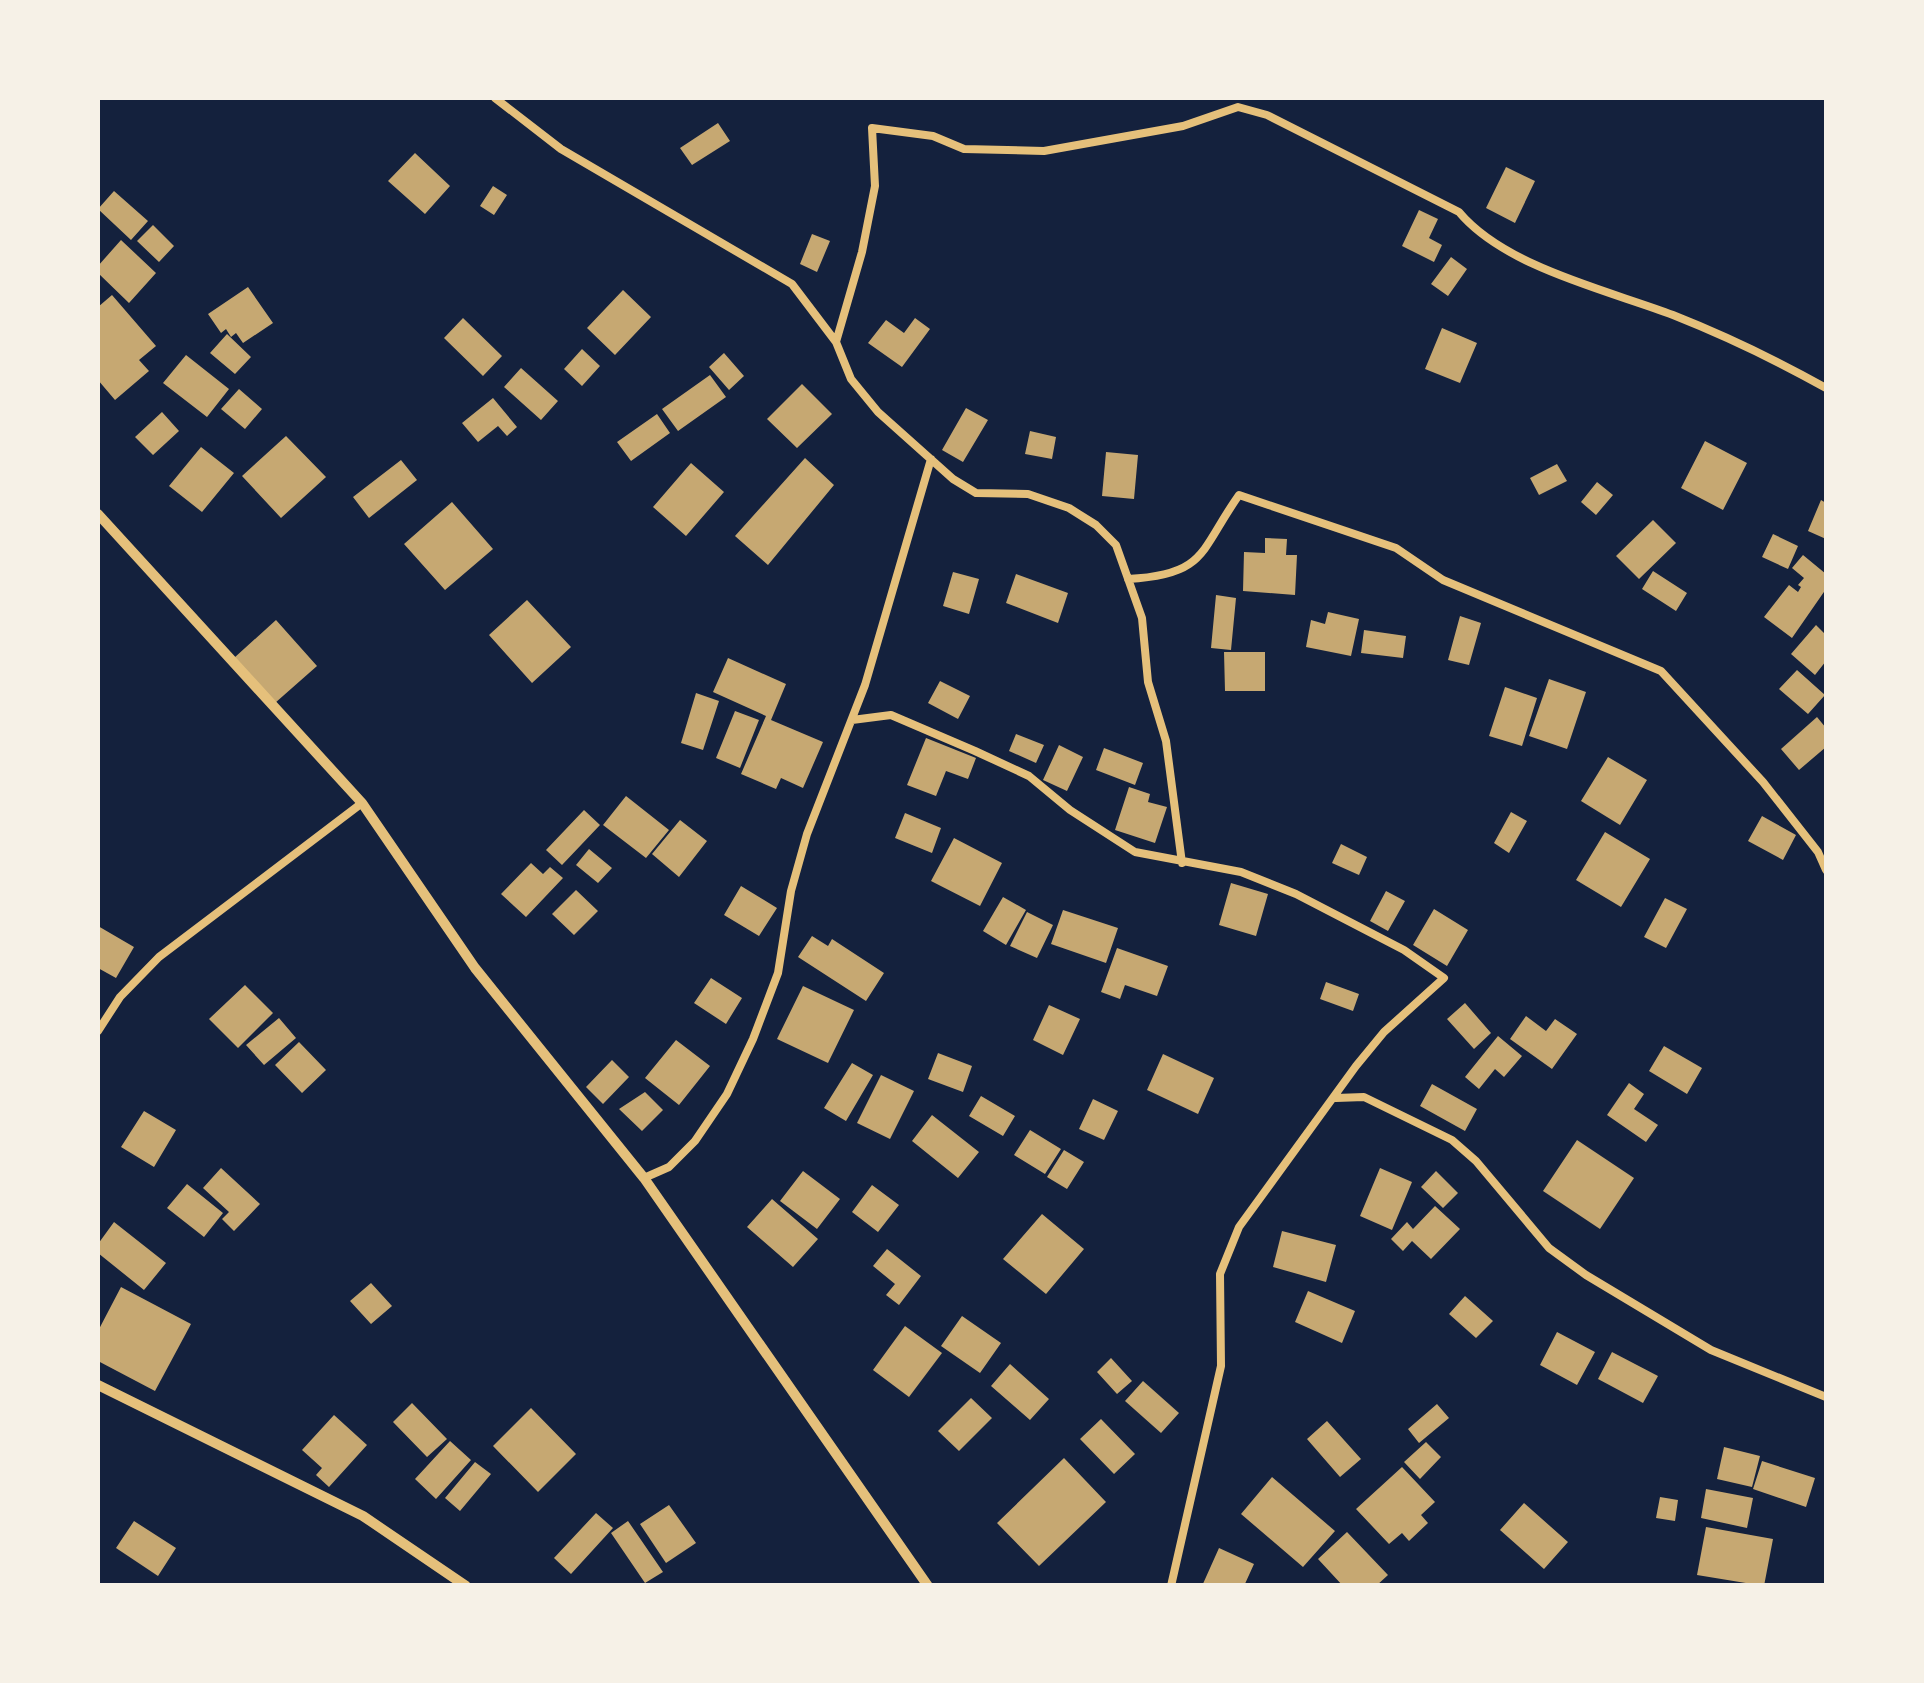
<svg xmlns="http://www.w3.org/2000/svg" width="1924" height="1683" font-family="Manrope,sans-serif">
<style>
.building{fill:#c6a872}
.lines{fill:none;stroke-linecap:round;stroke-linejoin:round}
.service{stroke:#e5c07b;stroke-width:8}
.minor{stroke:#e5c07b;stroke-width:10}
</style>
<rect width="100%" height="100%" fill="#14213d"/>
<path class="building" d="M718 123 730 141 692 165 680 148Z
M415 153 450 186 425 214 388 181Z
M1506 167 1535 181 1515 223 1486 208Z
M493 186 507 195 494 215 480 206Z
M114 191 148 221 131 240 98 209Z
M1419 210 1438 219 1429 238 1442 245 1434 262 1402 246Z
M153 225 174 246 159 262 137 241Z
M812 234 830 241 817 272 800 264Z
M121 240 156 273 129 303 98 273V266Z
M1451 257 1467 269 1448 296 1431 284Z
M248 287 273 323 243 343 236 333 231 337 226 329 221 333 208 314Z
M623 290 651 317 615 355 587 328Z
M112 295 156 346 139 360 149 371 115 400 98 380V307Z
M463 318 502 356 483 376 444 338Z
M915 318 930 329 902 367 868 343 886 320 904 333Z
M1442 328 1477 343 1460 383 1425 369Z
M227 334 251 357 235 374 210 353Z
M582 349 600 366 582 386 564 369Z
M724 353 744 376 729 390 709 367Z
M186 355 229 389 207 417 163 383Z
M521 368 558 401 541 420 504 387Z
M710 375 726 397 678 431 662 409Z
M802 384 832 414 797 448 767 419Z
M239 389 262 409 245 429 221 409Z
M493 398 517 427 507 436 498 426 478 442 462 423Z
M966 408 988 420 963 462 942 450Z
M162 412 179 431 153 455 135 437Z
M657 414 670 433 631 461 617 442Z
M1030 431 1056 437 1052 459 1025 454Z
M286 436 326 477 281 518 242 476Z
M1705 441 1747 463 1723 510 1681 488Z
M201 447 234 473 202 512 169 486Z
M1106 452 1138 455 1134 499 1102 496Z
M805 458 834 485 768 565 735 536Z
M401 460 417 480 369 518 353 497Z
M691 463 724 492 686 536 653 507Z
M1557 464 1567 481 1539 495 1530 478Z
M1597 482 1613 495 1596 515 1581 502Z
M1821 500 1826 503V539L1808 531Z
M452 502 493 549 445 590 404 544Z
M1653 520 1676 543 1639 579 1616 556Z
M1773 534 1798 546 1788 569 1762 557Z
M1265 538 1287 539 1286 555H1297L1295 595 1243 591 1244 552 1265 553Z
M1803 555 1826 574V589L1792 638 1764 617 1789 585 1798 592 1801 587 1798 585 1804 578 1792 568Z
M1653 571 1687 593 1676 611 1642 589Z
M953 572 979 579 969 614 943 606Z
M1016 574 1068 593 1058 623 1006 603Z
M1216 595 1236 598 1231 650 1211 648Z
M527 600 571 647 532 683 489 635Z
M1328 612 1359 619 1351 656 1306 647 1311 620 1325 624Z
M1460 616 1481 623 1469 665 1448 660Z
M276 620 317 666 275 703 234 658Z
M1816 625 1826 635V661L1815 675 1791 654Z
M1364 630 1406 636 1403 658 1361 653Z
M1224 652H1265V691H1225Z
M728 658 786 684 771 720 823 742 803 788 781 778 776 789 741 774 766 716 713 692Z
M1797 670 1825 695 1808 714 1779 689Z
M1549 679 1586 692 1567 749 1529 736Z
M940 681 970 696 958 719 928 703Z
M1505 687 1537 698 1522 746 1489 736Z
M696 693 719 701 703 750 681 743Z
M735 711 759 720 740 768 716 758Z
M1817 717 1826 728V747L1799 770 1781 749Z
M1016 734 1044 745 1036 763 1009 751Z
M926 738 976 758 968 779 946 771 936 796 907 785Z
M1059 745 1083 757 1067 791 1043 780Z
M1104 748 1143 763 1135 785 1096 770Z
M1608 757 1647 780 1620 825 1581 801Z
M1129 787 1150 794 1148 802 1167 807 1155 843 1115 830Z
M626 796 669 830 646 858 603 825Z
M584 810 600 825 562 865 546 850Z
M1511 812 1527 821 1509 853 1494 843Z
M905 813 941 828 932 853 895 838Z
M1762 816 1796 835 1783 860 1748 841Z
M680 820 707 841 679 877 652 854Z
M1605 832 1650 859 1621 907 1576 880Z
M954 838 1002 863 980 906 931 881Z
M1341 844 1367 857 1359 875 1332 863Z
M589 849 612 868 598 883 576 865Z
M531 863 543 874 550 867 563 878 526 917 501 894Z
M1231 883 1268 894 1256 936 1219 925Z
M741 886 777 908 759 936 724 915Z
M576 890 598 911 574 935 552 914Z
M1386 891 1405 901 1388 931 1370 921Z
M1003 897 1026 910 1006 945 983 931Z
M1665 898 1687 909 1666 948 1644 937Z
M1434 909 1468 930 1447 966 1413 945Z
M1063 910 1118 928 1106 963 1051 944Z
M1027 912 1053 925 1037 958 1010 946Z
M98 926 134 947 116 978 98 968Z
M812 936 828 946 832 939 884 973 866 1001 798 957Z
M1117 948 1168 966 1157 996 1125 985 1120 999 1101 992Z
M711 978 742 998 726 1024 694 1003Z
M1326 982 1359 994 1353 1011 1320 999Z
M245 985 273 1013 238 1048 209 1019Z
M803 986 854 1010 828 1063 777 1039Z
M1465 1003 1491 1033 1474 1049 1447 1019Z
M1049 1005 1080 1019 1063 1055 1033 1040Z
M1526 1016 1546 1031 1555 1019 1577 1034 1552 1069 1510 1039Z
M279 1018 296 1038 264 1065 246 1045Z
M1498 1036 1522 1056 1504 1077 1495 1069 1479 1089 1465 1077Z
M676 1040 710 1066 679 1105 645 1078Z
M299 1042 326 1070 302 1093 275 1065Z
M1664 1046 1702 1068 1687 1094 1649 1071Z
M938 1053 972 1066 963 1092 928 1079Z
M1163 1054 1214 1078 1198 1114 1147 1090Z
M612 1060 629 1077 603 1104 586 1087Z
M852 1063 873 1075 846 1121 824 1108Z
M881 1075 914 1091 890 1139 857 1123Z
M1629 1083 1644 1094 1634 1109 1658 1125 1646 1142 1607 1115Z
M1432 1084 1477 1109 1465 1131 1420 1106Z
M645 1092 663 1110 642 1131 619 1109Z
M981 1096 1015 1116 1003 1136 969 1116Z
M1093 1099 1118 1111 1104 1140 1079 1129Z
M144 1111 176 1130 154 1167 121 1147Z
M932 1115 979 1152 958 1178 912 1141Z
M1030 1130 1061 1149 1045 1174 1014 1155Z
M1577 1140 1634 1178 1600 1229 1543 1191Z
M1064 1150 1084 1162 1067 1189 1047 1177Z
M221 1168 260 1204 234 1231 222 1219 229 1212 203 1188Z
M1380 1168 1412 1182 1392 1230 1360 1216Z
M803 1171 840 1199 817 1229 780 1201Z
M1436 1171 1458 1193 1443 1208 1421 1187Z
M187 1184 223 1213 204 1237 167 1208Z
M872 1185 899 1205 878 1232 852 1212Z
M772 1199 818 1239 793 1267 747 1227Z
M1435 1206 1460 1229 1431 1259 1412 1241 1403 1251 1391 1239 1407 1222 1413 1229Z
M1042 1214 1084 1249 1046 1294 1003 1259Z
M114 1222 166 1263 144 1290 98 1253V1244Z
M1282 1231 1336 1245 1326 1282 1273 1267Z
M887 1249 921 1276 899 1305 886 1295 895 1284 873 1266Z
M371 1283 392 1306 371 1324 350 1301Z
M121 1287 191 1324 155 1391 98 1361V1331Z
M1308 1291 1355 1311 1342 1343 1295 1322Z
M1465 1296 1493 1321 1476 1338 1449 1314Z
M962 1316 1001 1343 980 1373 941 1346Z
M905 1326 942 1353 909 1397 873 1370Z
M1557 1332 1595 1352 1577 1385 1540 1365Z
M1612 1352 1658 1376 1643 1403 1598 1379Z
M1111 1358 1132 1381 1117 1394 1097 1372Z
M1010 1364 1049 1399 1030 1420 991 1386Z
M1143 1381 1179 1413 1161 1433 1125 1401Z
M971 1398 992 1418 959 1451 938 1431Z
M412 1403 447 1439 427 1457 393 1422Z
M1437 1404 1449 1418 1419 1443 1408 1429Z
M531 1408 576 1454 538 1492 493 1446Z
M334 1415 367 1445 329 1487 316 1475 322 1468 302 1450Z
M1101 1419 1135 1454 1114 1474 1080 1439Z
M1327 1421 1361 1459 1340 1477 1307 1439Z
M450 1441 471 1460 436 1499 415 1479Z
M1426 1442 1441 1457 1420 1479 1404 1462Z
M1724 1447 1760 1456 1752 1487 1717 1479Z
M1064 1458 1106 1502 1039 1566 997 1523Z
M1762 1461 1815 1478 1806 1507 1753 1489Z
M475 1462 491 1474 460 1511 445 1498Z
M1402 1467 1435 1502 1421 1515 1428 1523 1409 1541 1402 1533 1389 1544 1356 1509Z
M1272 1477 1335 1531 1303 1567 1241 1514Z
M1706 1489 1753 1498 1747 1528 1701 1518Z
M1660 1497 1678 1500 1675 1521 1656 1518Z
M1524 1503 1568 1542 1544 1569 1500 1530Z
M669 1505 696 1543 666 1563 640 1524Z
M596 1513 613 1528 571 1574 554 1558Z
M134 1521 176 1548 158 1576 116 1548Z
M628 1521 663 1572 645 1583 611 1533Z
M1706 1527 1773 1539 1764 1586 1697 1575Z
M1347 1532 1388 1575 1376 1586H1343L1318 1559Z
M1219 1548 1254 1564 1244 1586H1202Z"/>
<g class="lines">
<path class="service" d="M495 98 561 149 792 284 836 342
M1128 579C1207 575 1200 550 1239 495L1396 548 1443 580 1661 671 1763 782 1818 852 1826 870
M852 720 891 715 975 751 1029 776 1070 810 1135 852 1241 872 1296 894 1404 950 1444 978 1384 1032 1356 1066 1239 1227 1220 1274 1221 1366 1171 1586
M1182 863 1166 741 1148 682 1142 618 1116 545 1096 525 1069 508 1028 494 976 493 953 479 878 412 851 379 836 342 862 252 875 186 872 128 933 136 964 149 1044 151 1183 126 1238 107 1267 115 1459 212C1505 267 1607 290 1673 315 1726 336 1776 360 1826 388
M98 1031 120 997 159 957 362 803
M1336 1098 1364 1097 1452 1140 1476 1161 1549 1248 1586 1275 1711 1350 1826 1397
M644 1178 669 1167 695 1141 727 1094 753 1039 778 973 791 891 807 834 865 685 931 459"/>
<path class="minor" d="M98 514 362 803 475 968 644 1178 928 1586
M98 1385 363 1516 466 1586"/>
</g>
<rect width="1924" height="1683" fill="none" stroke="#f6f1e7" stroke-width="200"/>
</svg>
